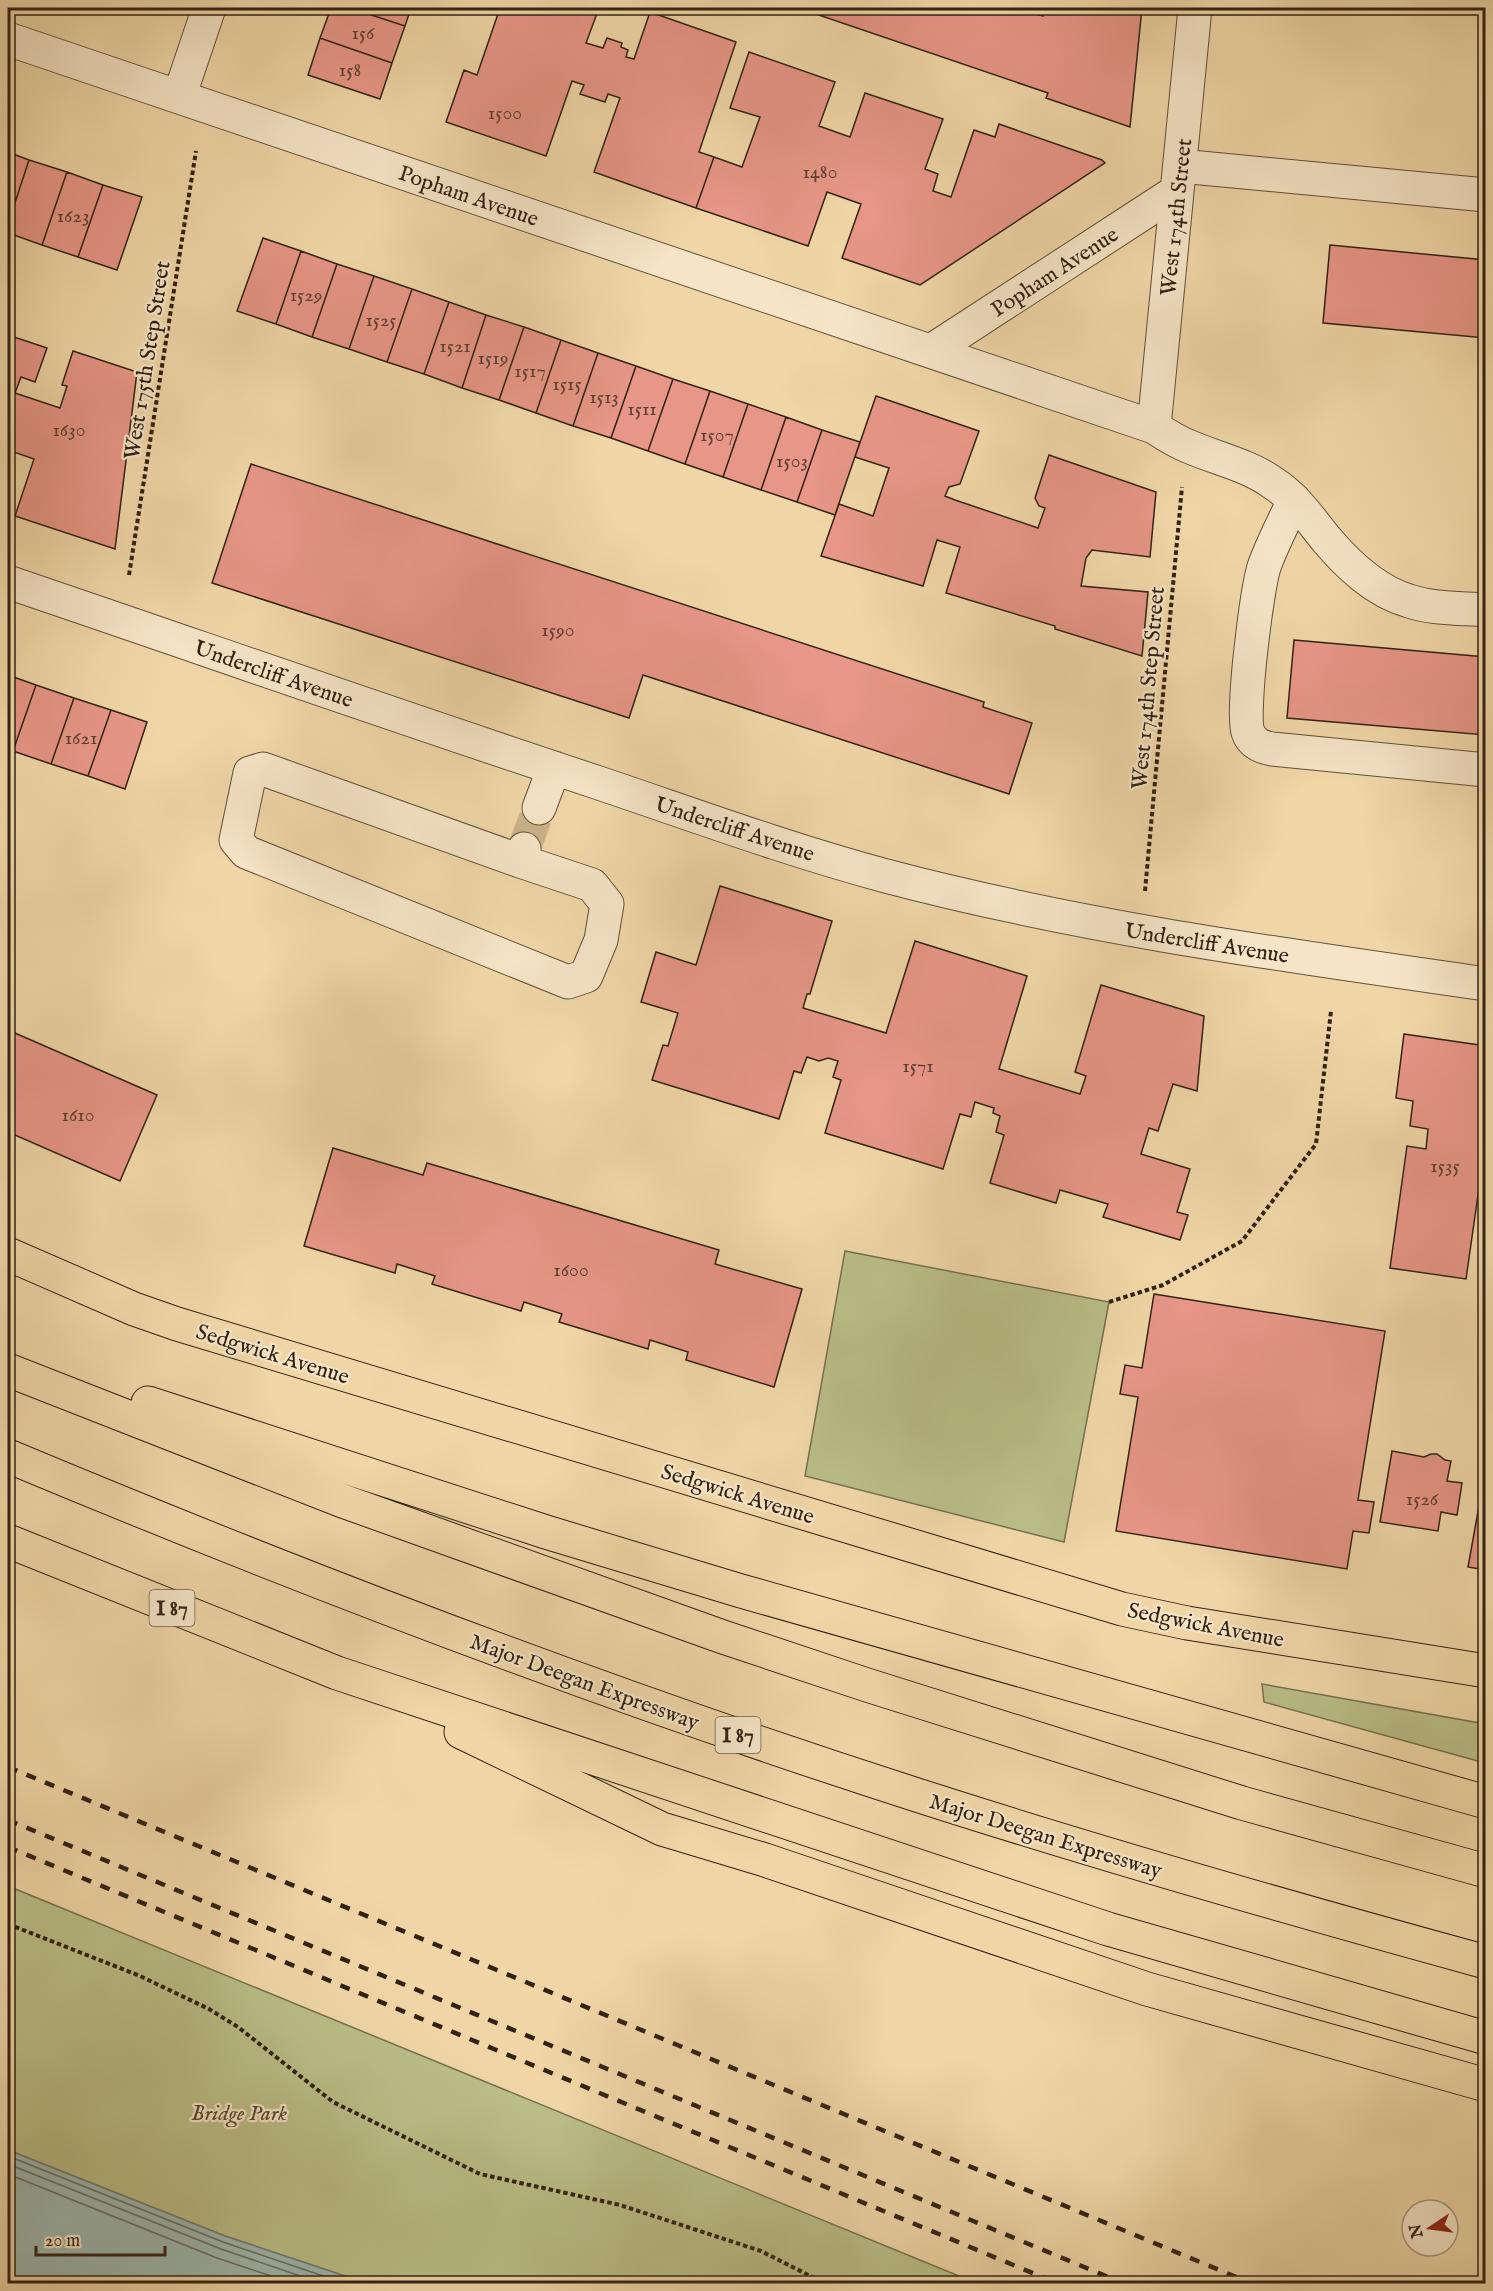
<svg xmlns="http://www.w3.org/2000/svg" width="1493" height="2291" font-family="'IM FELL English',serif">
<style>
.green{fill:#babe87;stroke:#76704e;stroke-width:1.5}
.water{fill:#9cb7af;stroke:#727b71;stroke-width:1.5}
.lines{fill:none;stroke-linecap:round;stroke-linejoin:round}
.shore{stroke:#676c62;stroke-width:1.5}
.building{fill:#e79687;stroke:#322215;stroke-width:1.5}
.minor-tunnel{stroke:#cab28a;stroke-width:33;stroke-dasharray:33 16;stroke-linecap:butt}
.minor-casing{stroke:#624f3a;stroke-width:35}
.major-casing{stroke:#322215;stroke-width:35}
.highway-casing{stroke:#322215;stroke-width:35}
.path{stroke:#322215;stroke-width:4;stroke-dasharray:4.5 3;stroke-linecap:butt}
.minor{stroke:#f5e4c6;stroke-width:33}
.major{stroke:#f0d6a7;stroke-width:33}
.highway{stroke:#f0d6a7;stroke-width:33}
.rail{stroke:#322215;stroke-width:4.5;stroke-dasharray:10 10;stroke-linecap:butt}
.labels{text-anchor:middle;stroke-width:4.5;stroke-linejoin:round;paint-order:stroke}
.number-label{font-size:20px;fill:#5f3f32}
.shield{fill:#f5e4c6;stroke:#6c5c4a;stroke-width:1.5}
.shield-label{font-size:21px;font-weight:bold;fill:#322215}
.street-label{font-size:22px;fill:#322215;stroke:#f5e4c6}
.park-label{font-size:22px;font-style:italic;fill:#544932;stroke:#f5e4c6}
</style>
<rect width="100%" height="100%" fill="#f0d6a7"/>
<filter id="stains"><feTurbulence type="fractalNoise" baseFrequency=".00333" numOctaves="4"/><feColorMatrix values="0 0 0 0 .2 0 0 0 0 .09 0 0 0 0 .02 0 0 0 .5 -.17"/></filter>
<radialGradient id="worn" r=".72"><stop offset=".6" stop-color="#630" stop-opacity="0"/><stop offset="1" stop-color="#630" stop-opacity=".3"/></radialGradient>
<path class="green" d="M845 1251 1109 1302 1064 1542 805 1476Z
M1262 1684 1485 1724V1763L1264 1702Z
M8 1886 976 2283H366L225 2236 8 2150Z"/>
<path class="water" d="M8 2150 225 2236 366 2283H8Z"/>
<g class="lines">
<path class="shore" d="M8 2156 223 2242 347 2284
M8 2164 221 2249 324 2284
M8 2174 217 2258 295 2284"/>
</g>
<path class="building" d="M331 8H350L405 26 392 63 320 38Z
M350 8H411L405 26Z
M500 8H599L586 43 603 48 607 38 622 43 621 47 628 50 626 57 634 59 650 12 736 42 699 152 714 157 696 208 594 172 620 98 608 94 605 102 580 94 584 85 572 81 546 156 446 122 464 70 477 75Z
M815 8H1019L1043 16 1046 8H1142L1130 127 1046 98 1048 93 813 13Z
M320 38 392 63 380 99 308 75Z
M749 52 835 82 819 126 850 137 865 93 943 119 925 169 938 174 933 191 951 197 974 130 995 137 999 124 1102 160 1105 163 920 285 842 258 861 204 827 192 808 246 696 208 714 157 742 167 760 117 730 108Z
M8 152 29 160 8 224Z
M29 160 67 172 42 245 8 233V224Z
M67 172 103 185 78 257 42 245Z
M103 185 142 197 117 270 78 257Z
M263 238 301 251 276 324 237 311Z
M1330 245 1486 260V338L1323 323Z
M301 251 337 264 312 337 276 324Z
M337 264 374 276 349 349 312 337Z
M374 276 412 289 387 362 349 349Z
M412 289 449 302 424 374 387 362Z
M449 302 486 315 462 388 424 374Z
M486 315 524 327 499 400 462 388Z
M524 327 561 340 536 413 499 400Z
M8 335 47 348 35 382 21 377 15 393 60 408 67 386 62 385 73 351 137 372 115 549 15 516 34 459 8 450Z
M561 340 598 353 573 426 536 413Z
M598 353 636 366 611 438 573 426Z
M636 366 673 379 648 451 611 438Z
M673 379 710 391 685 464 648 451Z
M710 391 748 404 723 477 685 464Z
M876 396 979 431 960 484 949 487 945 496 955 500 1038 528 1045 508 1039 506 1035 498 1049 455 1156 492 1150 557 1092 550 1086 558 1081 586 1148 592 1142 656 1055 629V626L946 593 960 547 937 540 923 586 821 556 839 504 873 516 889 468 855 457Z
M748 404 786 417 761 490 723 477Z
M786 417 822 430 797 502 761 490Z
M822 430 860 442 835 515 797 502Z
M251 464 984 702 983 707 1032 723 1009 794 643 675 629 718 212 583Z
M1294 640 1486 657V735L1287 718Z
M8 675 36 685 13 751 11 750 8 760Z
M36 685 74 698 51 764 13 751Z
M74 698 111 710 88 776 51 764Z
M111 710 147 722 125 789 88 776Z
M720 886 832 921 810 994H807L803 1008 886 1033 915 941 1027 976 999 1069 1080 1094 1086 1076 1075 1072 1101 985 1204 1016 1197 1091 1173 1084 1158 1131 1149 1128 1141 1154 1190 1169 1177 1212 1188 1215 1180 1240 1103 1217 1108 1204 1060 1190 1056 1203 990 1183 1004 1135 996 1132 1000 1116 993 1113 994 1108 975 1102 971 1117 960 1114 943 1169 825 1133 841 1080 833 1077 838 1061 828 1058 819 1061 807 1057 801 1073 794 1071 779 1119 652 1080 663 1045 668 1046 678 1013 641 1002 656 952 696 965Z
M8 1030 157 1095 120 1181 8 1132Z
M1404 1034 1486 1046V1182L1480 1181 1466 1279 1390 1268 1407 1146 1426 1149 1428 1129 1410 1126 1413 1101 1396 1098Z
M333 1148 423 1175 427 1163 719 1250 715 1264 802 1289 774 1387 686 1360 688 1352 650 1340 648 1349 559 1322 562 1314 524 1302 521 1311 432 1284 435 1276 397 1264 395 1273 304 1246Z
M1154 1294 1385 1331 1358 1500 1374 1502 1369 1533 1353 1531 1347 1569 1116 1531 1138 1397 1120 1394 1125 1365 1142 1368Z
M1392 1451 1424 1457 1431 1454H1437L1445 1460 1451 1461 1447 1481 1462 1483 1457 1515 1441 1512 1438 1531 1380 1522Z
M1479 1506 1486 1507V1570L1468 1567Z"/>
<g class="lines">
<path class="minor-tunnel" d="M524 849 539 808"/>
<g class="minor-casing">
<path id="minor" d="M8 39 1154 427C1166 435 1177 442 1190 447 1218 459 1248 465 1273 483 1295 497 1310 519 1326 539 1348 565 1375 591 1409 601 1433 609 1461 608 1486 610
M179 97 209 8
M1180 166 1486 195
M931 351 1177 191
M1154 427 1195 8
M1294 500C1284 522 1272 544 1264 567 1257 589 1241 714 1248 732 1252 743 1261 747 1272 749L1486 770
M8 582C205 649 402 718 599 783 694 815 789 850 886 876 1083 928 1284 955 1486 984
M539 808 554 768
M520 861 263 769 250 773 236 840 246 852 568 982 586 976 601 940 607 904 592 885 520 861 524 849"/>
</g>
<g class="major-casing">
<path id="major" d="M8 1254 134 1309 177 1324 1122 1609 1187 1623 1486 1671"/>
</g>
<g class="highway-casing">
<path id="highway" d="M8 1370 340 1500 723 1637 867 1685 1242 1803 1486 1871
M148 1403 546 1532 741 1591 1486 1802
M8 1456C307 1581 611 1697 920 1796 1107 1856 1296 1910 1486 1962
M8 1541 337 1673 1108 1929 1486 2038
M461 1732 662 1829 765 1860 1147 1989 1486 2085"/>
</g>
<path class="path" d="M129 575 196 151
M1145 891 1182 487
M1109 1302 1163 1285 1242 1241 1316 1144 1331 1011
M8 1924 140 1976 209 2009 238 2027 333 2102 480 2174 620 2205 761 2251 826 2284"/>
<use href="#minor" class="minor"/>
<use href="#major" class="major"/>
<use href="#highway" class="highway"/>
<path class="rail" d="M8 1767 1253 2284
M8 1820 1125 2284
M8 1847 1059 2284"/>
</g>
<g class="labels">
<g class="number-label">
<text x="363" y="39">156</text>
<text x="350" y="76">158</text>
<text x="505" y="119">1500</text>
<text x="820" y="178">1480</text>
<text x="73" y="222">1623</text>
<text x="306" y="301">1529</text>
<text x="381" y="326">1525</text>
<text x="455" y="352">1521</text>
<text x="493" y="364">1519</text>
<text x="530" y="377">1517</text>
<text x="567" y="390">1515</text>
<text x="604" y="403">1513</text>
<text x="642" y="415">1511</text>
<text x="69" y="436">1630</text>
<text x="717" y="441">1507</text>
<text x="792" y="467">1503</text>
<text x="558" y="636">1590</text>
<text x="81" y="744">1621</text>
<text x="918" y="1072">1571</text>
<text x="78" y="1121">1610</text>
<text x="1445" y="1172">1535</text>
<text x="571" y="1276">1600</text>
<text x="1422" y="1505">1526</text>
</g>
<g class="shield">
<rect x="149.5" y="1590" width="45" height="36" rx="4.5"/>
<rect x="715.5" y="1717" width="45" height="36" rx="4.5"/>
</g>
<g class="shield-label">
<text x="172" y="1615">I 87</text>
<text x="738" y="1742">I 87</text>
</g>
<g class="street-label">
<text transform="translate(469 195) rotate(19)" y="8">Popham Avenue</text>
<text transform="translate(1175 217) rotate(-84)" y="8">West 174th Street</text>
<text transform="translate(1054 271) rotate(-33)" y="8">Popham Avenue</text>
<text transform="translate(146 360) rotate(-81)" y="8">West 175th Step Street</text>
<text transform="translate(274 673) rotate(19)" y="8">Undercliff Avenue</text>
<text transform="translate(1147 688) rotate(-85)" y="8">West 174th Step Street</text>
<text transform="translate(735 828) rotate(18)" y="8">Undercliff Avenue</text>
<text transform="translate(1207 942) rotate(9)" y="8">Undercliff Avenue</text>
<text transform="translate(273 1353) rotate(17)" y="8">Sedgwick Avenue</text>
<text transform="translate(738 1493) rotate(17)" y="8">Sedgwick Avenue</text>
<text transform="translate(1206 1624) rotate(11)" y="8">Sedgwick Avenue</text>
<text transform="translate(585 1681) rotate(20)" y="8">Major Deegan Expressway</text>
<text transform="translate(1046 1835) rotate(17)" y="8">Major Deegan Expressway</text>
</g>
<g class="park-label">
<text x="239" y="2120">Bridge Park</text>
</g>
</g>
<rect width="1493" height="2291" fill="none" stroke="#f0d6a7" stroke-width="30"/>
<rect x="9" y="9" width="1475" height="2273" fill="none" stroke="#322215" stroke-width="3"/>
<rect x="15" y="15" width="1463" height="2261" fill="none" stroke="#322215" stroke-width="1.5"/>
<g transform="translate(1430 2228) rotate(257)"><circle r="28" fill="#f5e4c6" stroke="#a7967f" stroke-width="1.5"/>
<path d="M0-4.5L10 22L0 15L-10 22Z" fill="#8f2418"/>
<text y="-9" font-size="16" font-weight="bold" text-anchor="middle" fill="#322215">N</text>
</g>
<path d="M36 2246v9h129v-9" fill="none" stroke="#322215" stroke-width="3"/>
<text x="45" y="2246" font-size="18" fill="#322215" stroke="#f5e4c6" stroke-width="4.5" paint-order="stroke">20 m</text>
<rect width="100%" height="100%" filter="url(#stains)"/>
<rect width="100%" height="100%" fill="url(#worn)"/>
</svg>
